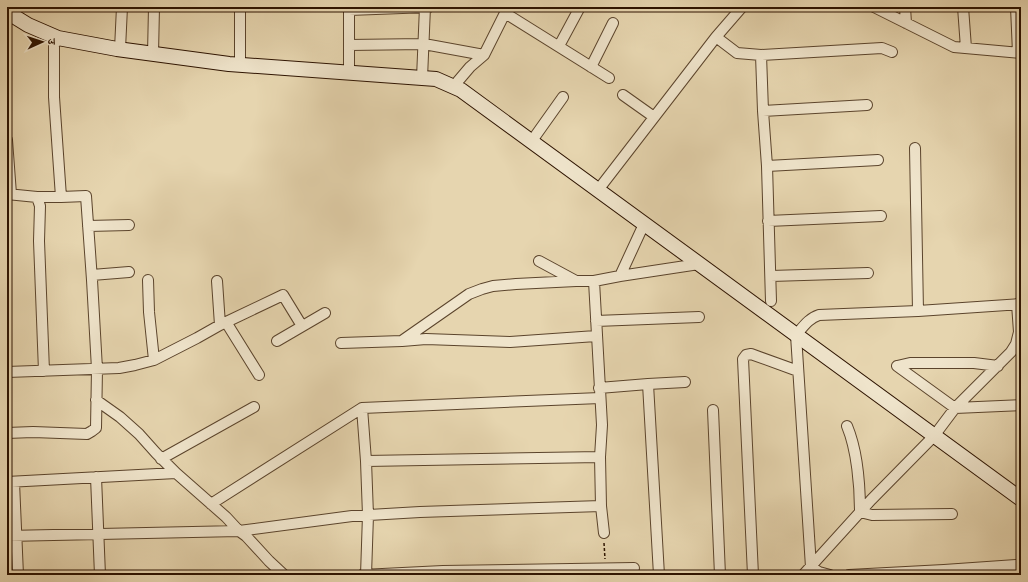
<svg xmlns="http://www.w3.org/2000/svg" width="1028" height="582" font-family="Cardo,'Noto Serif Devanagari',serif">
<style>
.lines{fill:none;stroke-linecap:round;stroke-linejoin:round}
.street-casing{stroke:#5b442c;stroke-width:12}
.secondary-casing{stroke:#2d1300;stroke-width:16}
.path{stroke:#2d1300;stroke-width:1.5;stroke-dasharray:3 2;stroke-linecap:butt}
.street{stroke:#efe4cb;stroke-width:10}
.secondary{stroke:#efe4cb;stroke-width:14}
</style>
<rect width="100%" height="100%" fill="#e6d5af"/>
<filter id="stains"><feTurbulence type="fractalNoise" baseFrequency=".005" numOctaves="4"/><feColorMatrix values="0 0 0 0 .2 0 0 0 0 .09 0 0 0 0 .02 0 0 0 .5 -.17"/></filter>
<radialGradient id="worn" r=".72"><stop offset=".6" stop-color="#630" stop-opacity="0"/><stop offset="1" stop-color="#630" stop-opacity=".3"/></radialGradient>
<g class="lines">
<g class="street-casing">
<path id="street" d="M240 7V65
M742 7 716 37 737 53 761 55 763 111 767 166 771 301
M874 7 954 47 1021 53
M905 7 906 23
M963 7 966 48
M1016 7 1018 53
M349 10 429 7
M505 13 609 78
M58 38 54 45V97L61 197
M349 45 424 44 484 55
M559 46 580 7
M120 49 122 7
M153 54 154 7
M761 55 882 48 892 52
M591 67 613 23
M349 72V7
M422 78 425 7
M453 87 470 67 484 55 508 7
M623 95 654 117
M763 111 867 105
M7 140 11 194
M531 142 563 97
M915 148 918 311
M767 166 878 160
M598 190 716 37
M7 194 37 197 40 206 39 241 44 371
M768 221 881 216
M88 226 129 225
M539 261 576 281H594L620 276 644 224
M92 275 129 272
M620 276 699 264
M771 276 868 273
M148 280 149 312 154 360
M596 321 699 317
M226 322 259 375
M220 325 283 295 302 326
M403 340 469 294 482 289 493 286 516 284 576 281
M277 341 325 313
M341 343 402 341 426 339 510 342 596 336
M897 366 955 408 1021 405
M897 366 910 363H974L998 366
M7 372 119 368 135 365 154 360 197 338 220 325 217 281
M648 384 685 382
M599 388 648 384 659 575
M96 400 120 417 139 434 156 453 176 473 226 517 239 531 246 536 269 561 284 575
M713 410 720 575
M847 426C857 450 860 486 860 512L872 515 952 514
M7 433 33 432 87 434 92 431 96 428 97 369 92 280 86 196 61 197H37
M161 459 254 407
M366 461 600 457
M96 477 100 575
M7 482 176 473
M14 482 18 575
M211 504 362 408
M601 506 604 533
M7 536 239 531 352 516 420 512 601 506 600 457 602 425 594 281
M811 567 796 335C803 327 809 318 819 315L918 311 1021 304
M811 567 819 572 830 575
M362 575 443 571 634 568
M366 575 368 515 366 461 362 408 600 398
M753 575 743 359 746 355 751 354 798 371
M803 575 871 500 934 436 955 408 1011 352 1016 344 1019 332 1017 304
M849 575 944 570 1016 565"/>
</g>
<g class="secondary-casing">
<path id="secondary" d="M7 12 28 25 58 38 117 49 229 64 436 79 461 90 1021 499"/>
</g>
<path class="path" d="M604 543 605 559"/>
<use href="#street" class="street"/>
<use href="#secondary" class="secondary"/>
</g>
<rect width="1028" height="582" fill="none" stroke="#e6d5af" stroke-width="24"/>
<rect x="8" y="8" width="1012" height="566" fill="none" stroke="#2d1300" stroke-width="2"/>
<rect x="12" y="12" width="1004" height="558" fill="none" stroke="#2d1300"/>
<g transform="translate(42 42) rotate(87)" stroke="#efe4cb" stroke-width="3" paint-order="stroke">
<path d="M0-3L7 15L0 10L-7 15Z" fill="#2d1300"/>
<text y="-6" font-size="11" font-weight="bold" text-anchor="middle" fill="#2d1300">उ</text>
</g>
<rect width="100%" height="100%" filter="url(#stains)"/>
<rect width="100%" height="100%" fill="url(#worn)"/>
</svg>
